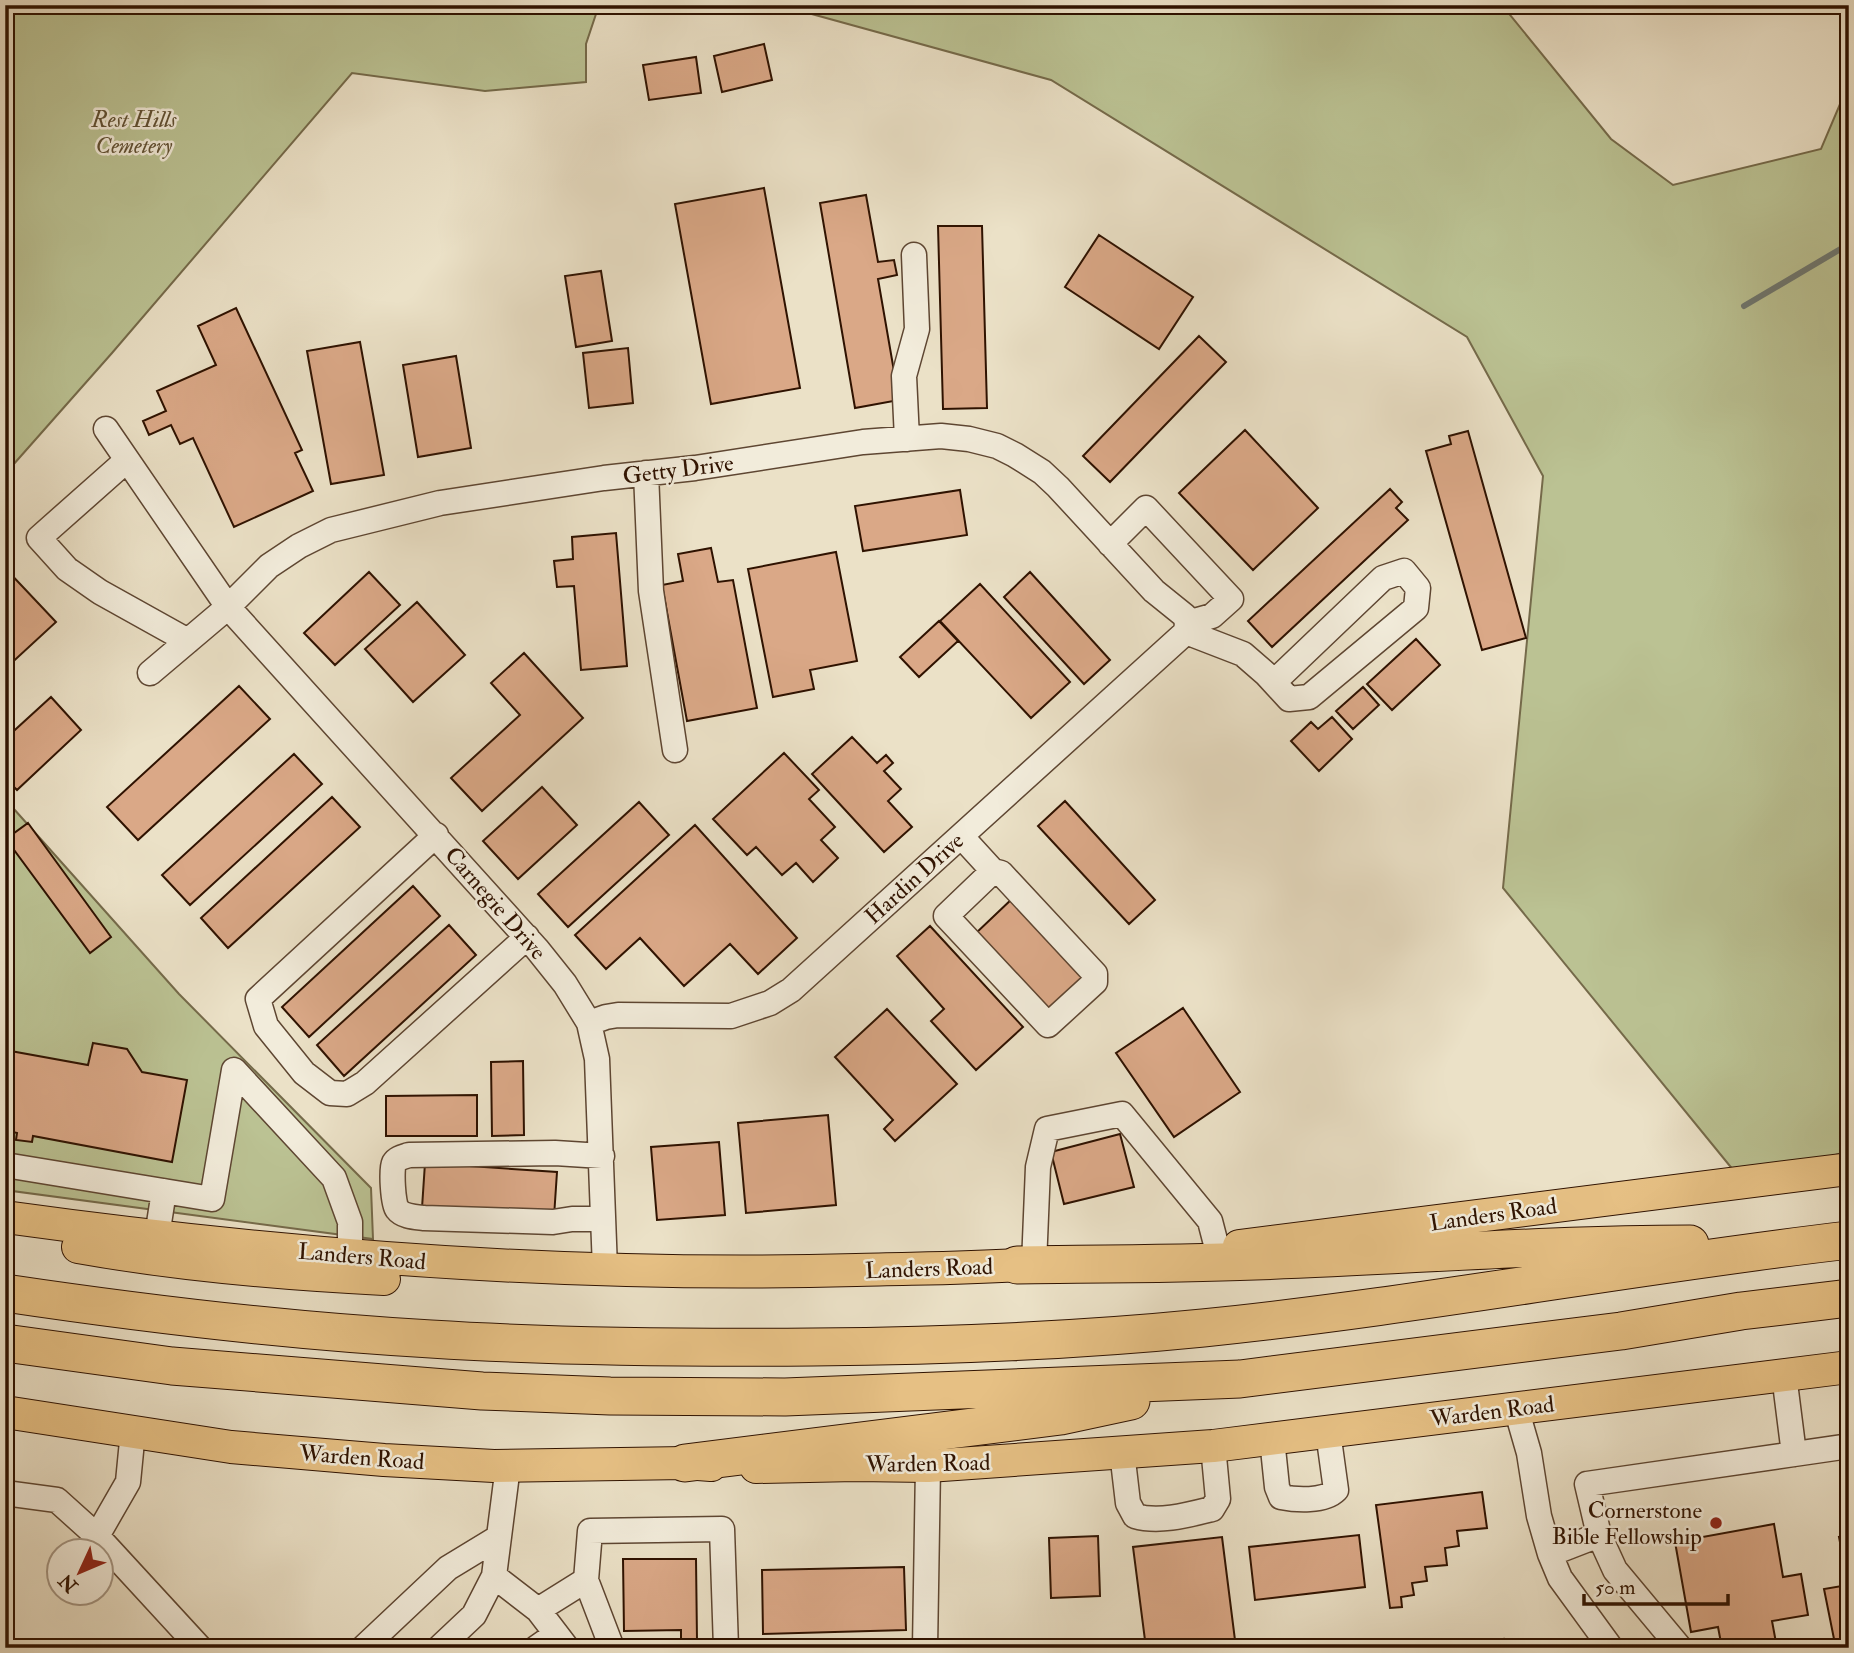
<svg xmlns="http://www.w3.org/2000/svg" width="1854" height="1653" font-family="'IM FELL Double Pica',serif">
<style>
.green{fill:#bbc293;stroke:#756a4a;stroke-width:2}
.lines{fill:none;stroke-linecap:round;stroke-linejoin:round}
.stream{stroke:#6f7871;stroke-width:6}
.building{fill:#daa887;stroke:#2f1200;stroke-width:2}
.minor-casing{stroke:#5e4632;stroke-width:27}
.major-casing{stroke:#2f1200;stroke-width:34}
.highway-casing{stroke:#2f1200;stroke-width:39}
.minor{stroke:#f2ecdb;stroke-width:24}
.major{stroke:#e6c084;stroke-width:32}
.highway{stroke:#e6c084;stroke-width:37}
.poi-dot{fill:#8f2418;stroke:#f2ecdb;stroke-width:2.5}
.labels{text-anchor:middle;stroke-width:5;stroke-linejoin:round;paint-order:stroke}
.park-label{font-size:23px;font-style:italic;fill:#605033;stroke:#f2ecdb}
.street-label{font-size:23px;fill:#2f1200;stroke:#f2ecdb}
.poi-label{font-size:23px;fill:#2f1200;stroke:#f2ecdb;text-anchor:end}
</style>
<rect width="100%" height="100%" fill="#ebe1c7"/>
<filter id="stains"><feTurbulence type="fractalNoise" baseFrequency=".00286" numOctaves="4"/><feColorMatrix values="0 0 0 0 .2 0 0 0 0 .09 0 0 0 0 .02 0 0 0 .5 -.17"/></filter>
<radialGradient id="worn" r=".72"><stop offset=".6" stop-color="#630" stop-opacity="0"/><stop offset="1" stop-color="#630" stop-opacity=".3"/></radialGradient>
<path class="green" d="M5 5H599L586 44V82L485 91 352 73 112 353 5 474Z
M779 5H1502L1611 139 1673 185 1821 149 1849 83V1151L1743 1182 1503 888 1543 476 1467 337 1051 80Z
M5 799 179 994 371 1188 373 1239 5 1190Z"/>
<g class="lines">
<path class="stream" d="M1744 306 1849 244"/>
</g>
<path class="building" d="M764 44 772 80 722 92 714 56Z
M696 57 701 93 649 100 643 65Z
M764 188 800 388 711 404 675 204Z
M866 195 878 262 894 260 897 275 878 279 899 400 855 408 820 203Z
M938 226H982L987 408 943 409Z
M1099 235 1193 297 1159 349 1065 287Z
M601 271 612 341 576 347 565 276Z
M236 308 302 450 295 453 313 491 234 527 193 438 180 444 171 425 149 435 143 421 166 411 157 391 216 365 198 326Z
M1199 336 1226 362 1110 482 1083 456Z
M360 342 384 475 331 484 307 351Z
M628 348 633 403 589 408 583 353Z
M456 356 471 448 418 457 403 365Z
M1245 430 1318 508 1253 570 1179 493Z
M1468 431 1526 638 1482 650 1426 451 1451 444 1449 436Z
M1390 489 1402 502 1396 508 1408 520 1272 647 1248 621Z
M960 490 967 535 863 551 855 506Z
M616 533 627 666 581 670 574 586 557 587 554 561 573 559 572 537Z
M711 548 718 582 733 580 757 708 687 721 662 585 683 581 678 554Z
M836 552 857 661 810 670 814 689 773 697 748 569Z
M5 568 56 622 5 669Z
M369 572 400 605 335 665 304 633Z
M1030 572 1110 660 1084 684 1004 597Z
M980 584 1070 682 1031 718 940 621Z
M417 602 465 655 413 702 365 649Z
M939 621 958 641 919 677 900 657Z
M1416 639 1440 665 1392 710 1367 684Z
M524 653 583 718 482 811 451 778 520 715 491 683Z
M239 686 270 719 138 840 107 807Z
M1363 687 1379 705 1353 729 1336 711Z
M51 697 81 730 17 790 5 778V739Z
M1332 717 1352 739 1319 771 1291 741 1311 722 1318 729Z
M852 737 877 763 886 755 893 763 884 771 901 789 888 801 912 827 884 852 812 774Z
M784 753 819 790 809 799 835 827 821 840 838 858 813 882 796 863 782 875 756 847 747 855 713 819Z
M294 754 322 784 190 905 162 875Z
M542 787 577 825 518 879 483 841Z
M332 797 360 827 228 948 201 918Z
M1065 801 1155 900 1129 924 1038 826Z
M639 802 669 835 568 927 538 894Z
M28 823 111 937 90 953 6 839Z
M695 825 797 938 758 974 730 944 684 986 640 938 606 969 575 935Z
M413 886 440 916 309 1037 282 1007Z
M1014 897 1090 979 1050 1015 975 934Z
M449 925 476 955 344 1076 317 1045Z
M930 926 1023 1027 976 1070 931 1021 944 1009 897 956Z
M1183 1008 1240 1092 1174 1137 1116 1053Z
M887 1009 957 1084 895 1141 884 1129 893 1120 835 1057Z
M93 1043 127 1049 142 1072 187 1080 172 1162 33 1136 32 1142 16 1140 17 1133 5 1130V1050L88 1065Z
M523 1061 524 1135 492 1136 491 1062Z
M477 1095V1136H386V1096Z
M828 1115 836 1205 746 1213 738 1123Z
M1120 1134 1134 1187 1064 1204 1051 1152Z
M719 1142 725 1215 657 1220 651 1147Z
M425 1163 557 1172 554 1217 422 1208Z
M1482 1492 1487 1528 1457 1531 1459 1546 1445 1548 1447 1565 1425 1567 1427 1581 1412 1583 1414 1595 1401 1597 1402 1607 1390 1608 1376 1505Z
M1774 1524 1783 1577 1801 1574 1808 1615 1772 1621 1777 1648H1722L1718 1627 1691 1632 1675 1542Z
M1359 1535 1365 1587 1255 1600 1249 1547Z
M1098 1536 1100 1596 1051 1598 1049 1538Z
M1849 1536V1642L1835 1644 1824 1589 1848 1585 1839 1537Z
M1222 1537 1236 1648H1146L1133 1547Z
M623 1559H696L697 1640 681 1641V1630L624 1631Z
M904 1567 906 1630 763 1634 762 1570Z
M1504 1639 1512 1648H1494Z
M773 1641V1648H760V1642Z"/>
<g class="lines">
<g class="minor-casing">
<path id="minor" d="M106 429 228 607 537 949 565 984 589 1023 597 1059 605 1269
M907 439 904 376 917 329 914 255
M127 460 39 538 67 569 100 592 188 641
M646 473 651 591 675 750
M1110 544 1146 508 1231 599 1212 616 1187 623
M1186 632 1243 654 1266 674 1289 699 1309 697 1416 608 1418 588 1404 571 1383 578 1274 682
M150 673 228 607 269 566 299 546 331 530 440 503 604 478 695 468 863 442 941 436 969 439 997 446 1015 455 1042 472 1058 487 1154 591 1185 616 1187 623
M436 835 258 999 266 1026 304 1073 330 1093 347 1094 365 1083 527 937
M961 836 993 871 946 916 1048 1025 1095 982V974L1001 873 993 871
M589 1023 606 1017 618 1015 731 1016 770 1003 791 990 1186 632 1187 623
M602 1156 555 1153 409 1155C403 1157 397 1158 394 1163 391 1169 393 1204 397 1209 403 1217 416 1217 424 1218L553 1222 572 1219H602
M5 1165 212 1199 234 1070 334 1178 350 1222V1256
M157 1236 164 1191
M1034 1264 1038 1167 1047 1129 1122 1114 1210 1221 1217 1248
M1784 1375 1794 1454 1849 1446
M1516 1408 1529 1453 1539 1516 1550 1554 1560 1578 1611 1648
M133 1431 128 1482 97 1536 200 1648
M1272 1439 1277 1487 1281 1497C1296 1500 1324 1502 1336 1490L1328 1432
M1122 1452 1128 1503 1135 1516C1159 1523 1188 1515 1212 1509L1218 1499 1213 1446
M5 1493 57 1500 97 1536
M1599 1535 1587 1484 1794 1454
M1550 1554 1599 1535 1615 1570 1680 1648
M494 1576 538 1610 567 1648
M586 1580 612 1648
M538 1610 586 1580 590 1531 722 1529 726 1648
M363 1648 448 1568 499 1537
M439 1648 474 1615 494 1576 508 1466
M536 1648 556 1634
M925 1648 928 1466"/>
</g>
<g class="major-casing">
<path id="major" d="M5 1217C287 1256 571 1278 856 1270 917 1268 980 1269 1041 1263
M1239 1246 1849 1169
M78 1247C179 1265 282 1274 384 1279
M5 1412 231 1447 384 1460 494 1466 685 1463 711 1465
M756 1467 856 1465 928 1466 1213 1446 1849 1367"/>
</g>
<g class="highway-casing">
<path id="highway" d="M1017 1265C1096 1264 1176 1264 1255 1261 1400 1256 1545 1244 1690 1244
M5 1293C146 1314 289 1331 431 1339 558 1347 685 1348 813 1347 943 1346 1073 1341 1203 1328 1419 1306 1633 1265 1849 1240
M5 1343 172 1366 482 1391 610 1396 785 1397 1240 1379 1621 1331 1741 1311 1849 1298
M685 1463 1061 1416 1131 1401"/>
</g>
<use href="#minor" class="minor"/>
<use href="#major" class="major"/>
<use href="#highway" class="highway"/>
</g>
<circle class="poi-dot" cx="1716" cy="1523" r="7"/>
<g class="labels">
<g class="park-label">
<text x="134" y="127">Rest Hills<tspan x="134" dy="26">Cemetery</tspan></text>
</g>
<g class="street-label">
<text transform="translate(678 469) rotate(-7)" y="8">Getty Drive</text>
<text transform="translate(914 878) rotate(-42)" y="8">Hardin Drive</text>
<text transform="translate(496 903) rotate(49)" y="8">Carnegie Drive</text>
<text transform="translate(1493 1214) rotate(-8)" y="8">Landers Road</text>
<text transform="translate(362 1256) rotate(5)" y="8">Landers Road</text>
<text transform="translate(929 1268) rotate(-2)" y="8">Landers Road</text>
<text transform="translate(1492 1411) rotate(-7)" y="8">Warden Road</text>
<text transform="translate(362 1457) rotate(4)" y="8">Warden Road</text>
<text transform="translate(928 1463) rotate(-1)" y="8">Warden Road</text>
</g>
<g class="poi-label">
<text x="1702" y="1518">Cornerstone<tspan x="1702" dy="26">Bible Fellowship</tspan></text>
</g>
</g>
<rect width="1854" height="1653" fill="none" stroke="#ebe1c7" stroke-width="28"/>
<rect x="7" y="7" width="1840" height="1639" fill="none" stroke="#2f1200" stroke-width="3.5"/>
<rect x="14" y="14" width="1826" height="1625" fill="none" stroke="#2f1200" stroke-width="2"/>
<g transform="translate(80 1572) rotate(226)"><circle r="33" fill="#f2ecdb" stroke="#a49583" stroke-width="2"/>
<path d="M0-5L12 26L0 18L-12 26Z" fill="#8f2418"/>
<text y="-10" font-size="19" font-weight="bold" text-anchor="middle" fill="#2f1200">N</text>
</g>
<path d="M1584 1594v10h144v-10" fill="none" stroke="#2f1200" stroke-width="3.5"/>
<text x="1595" y="1594" font-size="21" fill="#2f1200" stroke="#f2ecdb" stroke-width="5" paint-order="stroke">50 m</text>
<rect width="100%" height="100%" filter="url(#stains)"/>
<rect width="100%" height="100%" fill="url(#worn)"/>
</svg>
